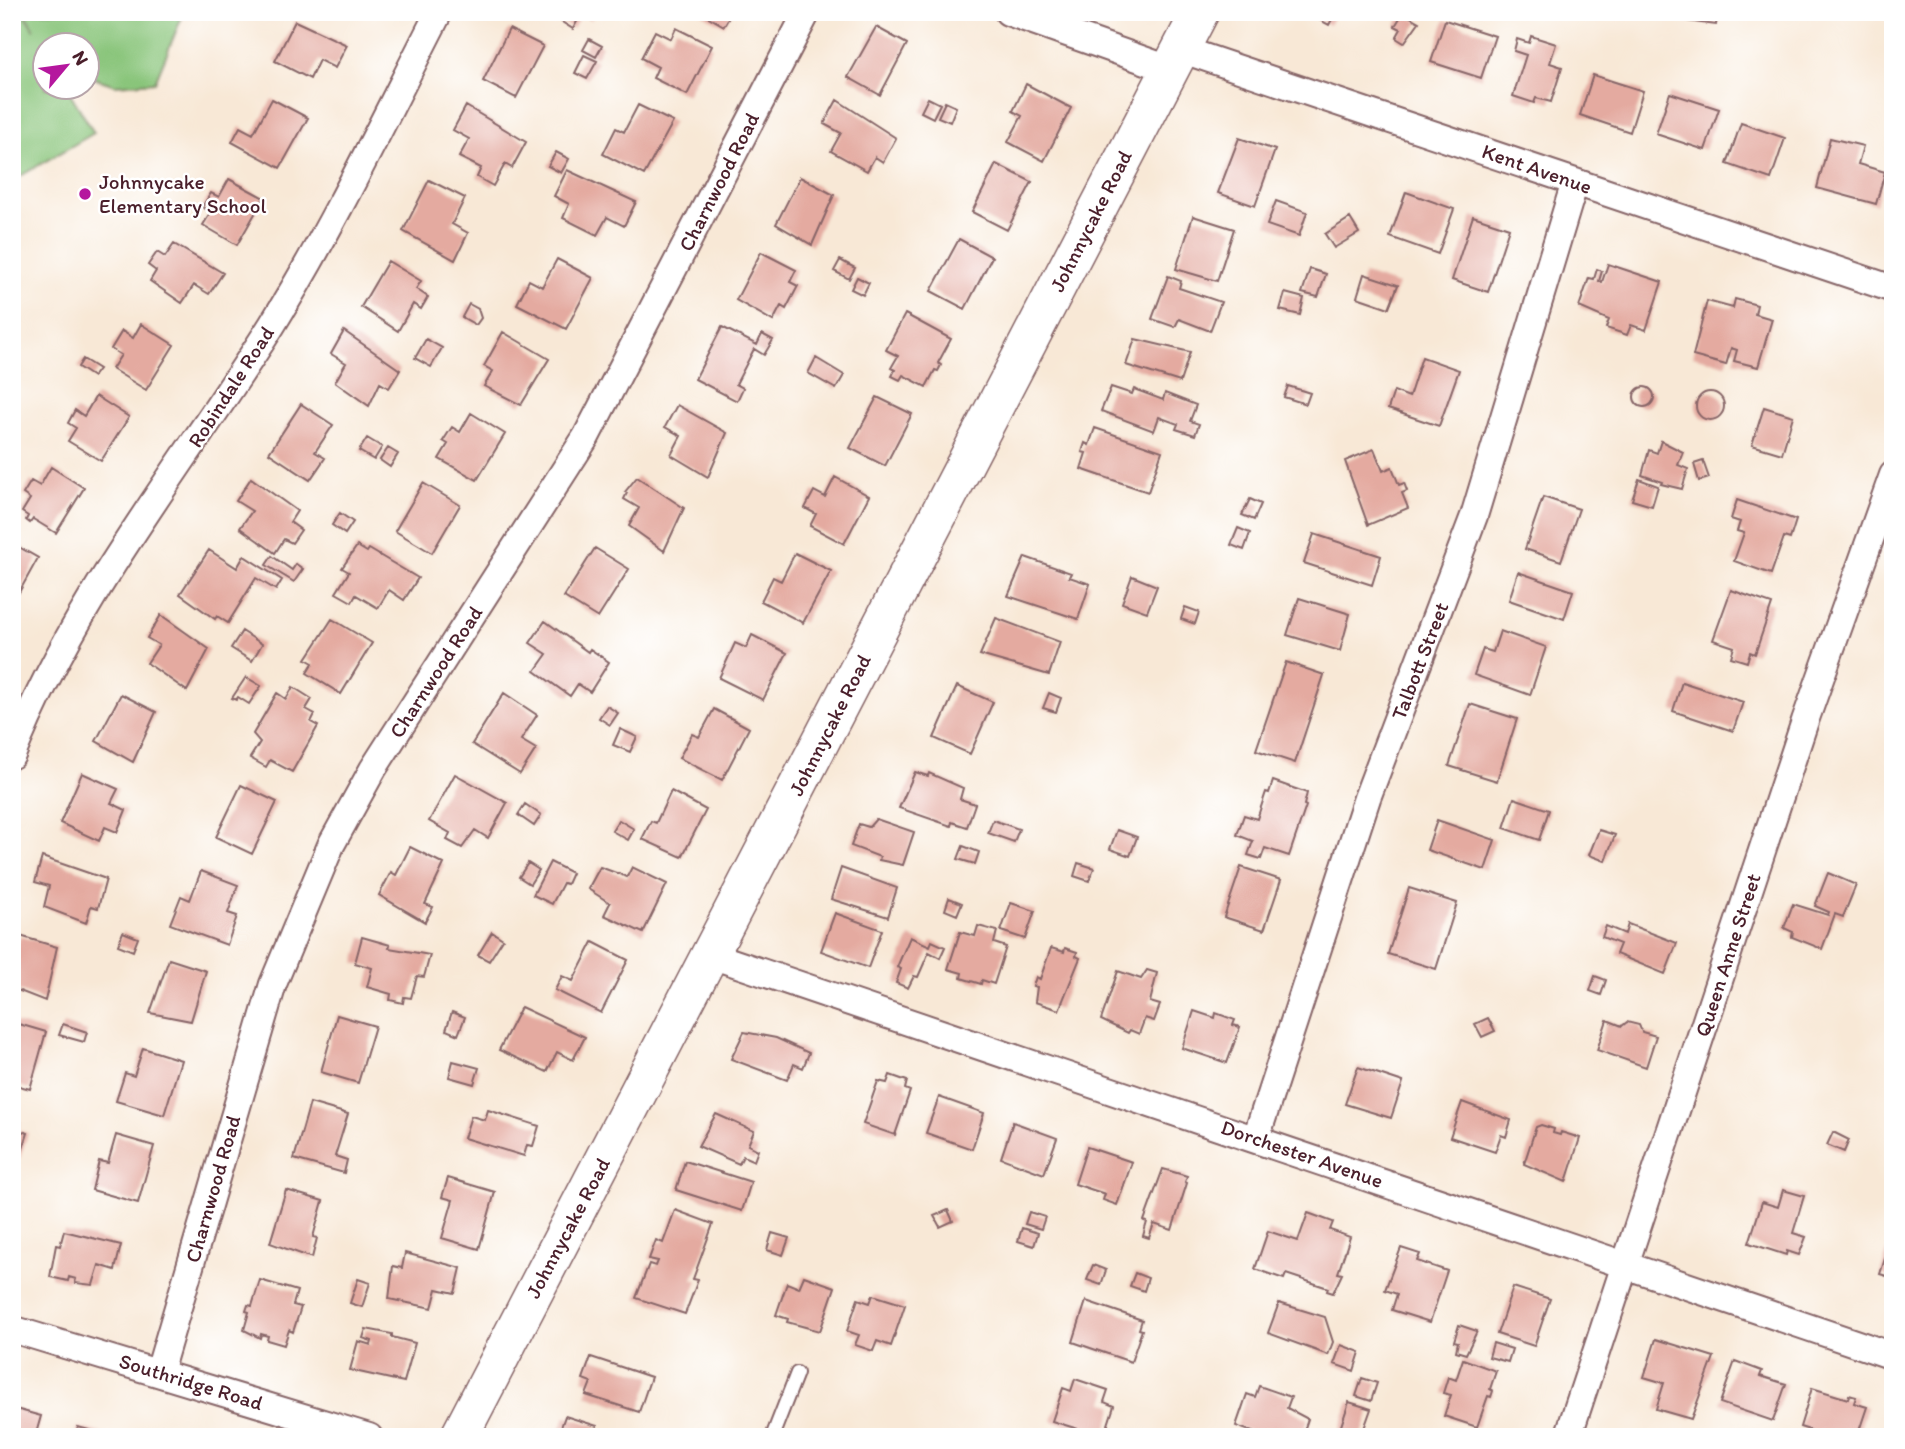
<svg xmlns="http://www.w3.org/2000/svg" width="1905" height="1449" font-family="Itim,sans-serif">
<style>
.green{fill:#89c57a;stroke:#6a7252;stroke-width:2}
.building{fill:#e4aaa0}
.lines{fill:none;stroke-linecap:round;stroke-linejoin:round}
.lane-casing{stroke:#876567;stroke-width:16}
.street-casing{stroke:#876567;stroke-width:30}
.secondary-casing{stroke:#876567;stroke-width:40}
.lane{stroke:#fff;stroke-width:12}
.street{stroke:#fff;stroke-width:26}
.secondary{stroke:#fff;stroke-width:37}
.poi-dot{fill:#b5179e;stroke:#fff;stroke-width:2.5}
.labels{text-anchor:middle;stroke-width:5;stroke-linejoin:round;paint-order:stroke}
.street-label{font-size:21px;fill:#4a1f2b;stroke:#fff}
.poi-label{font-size:21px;fill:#4a1f2b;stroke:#fff;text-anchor:start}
</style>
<rect width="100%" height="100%" fill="#fff"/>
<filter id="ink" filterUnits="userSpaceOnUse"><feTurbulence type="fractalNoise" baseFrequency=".0143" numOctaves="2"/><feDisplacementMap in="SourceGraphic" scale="14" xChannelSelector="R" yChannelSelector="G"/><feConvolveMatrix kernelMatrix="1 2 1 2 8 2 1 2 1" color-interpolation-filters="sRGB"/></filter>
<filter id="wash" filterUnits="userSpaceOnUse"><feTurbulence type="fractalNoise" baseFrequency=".00686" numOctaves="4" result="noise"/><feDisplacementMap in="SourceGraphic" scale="28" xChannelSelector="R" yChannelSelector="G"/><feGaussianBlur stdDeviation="1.57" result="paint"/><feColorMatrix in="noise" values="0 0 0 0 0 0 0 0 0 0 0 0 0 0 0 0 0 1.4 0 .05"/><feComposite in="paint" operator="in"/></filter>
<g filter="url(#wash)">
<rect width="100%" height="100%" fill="#f8e8d6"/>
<path class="green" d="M12 12H23L34 30 25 12H184L155 82 115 85 88 76V46H45L42 43 45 51 46 88H67L94 133 12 181Z"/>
<g id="blocks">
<path class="building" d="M546 12H595L591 20 581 14 573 29Z
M700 12H732L724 26Z
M1305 12H1336L1329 25Z
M1664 12H1718L1716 25 1663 18Z
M1403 13 1419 22 1404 43 1396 38 1401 29 1395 26Z
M1445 20 1495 36 1481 78 1431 62Z
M295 21 347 45 335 68 319 60 310 79 275 61Z
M876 27 907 44 880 95 848 77Z
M676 28 712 46 687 95 653 78 658 67 641 58 655 31 671 39Z
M509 29 543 46 516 98 483 81Z
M1531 36 1556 44 1550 63 1562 67 1551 102 1536 98 1534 103 1513 96 1526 55 1514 51 1517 39 1529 43Z
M589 39 602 46 596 57 583 50Z
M584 55 597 61 587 79 575 73Z
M1593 75 1643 91 1630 132 1580 115Z
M1026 84 1071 108 1044 161 1008 142 1022 116 1013 111Z
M1670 93 1719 109 1705 150 1656 134Z
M928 98 940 104 933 118 921 112Z
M272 99 308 118 280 168 232 142 240 127 253 134Z
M837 100 896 138 883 162 875 157 867 171 831 151 841 133 824 124Z
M945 102 956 107 950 122 938 117Z
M638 105 673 122 644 175 603 154 616 128 624 132Z
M466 106 526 142 512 168 505 164 493 186 477 177 481 168 459 157 469 139 453 130Z
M1741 123 1785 138 1771 179 1727 164Z
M1239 138 1275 150 1255 206 1218 193Z
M1830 138 1863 146 1858 164 1885 172 1876 204 1817 188Z
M556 152 569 159 561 173 548 166Z
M996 164 1032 182 1007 230 972 212Z
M567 170 636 202 624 226 607 217 597 235 563 218 569 204 554 196Z
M800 177 834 195 812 245 776 224Z
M229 179 264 198 237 245 203 225 211 212 202 207 211 193 219 197Z
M429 180 465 198 452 224 468 233 455 260 403 231Z
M1406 192 1454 209 1438 254 1390 237Z
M1276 201 1307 212 1299 236 1267 225Z
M1193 216 1234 229 1217 281 1176 269Z
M1473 216 1509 228 1488 292 1452 280Z
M1350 218 1359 233 1334 248 1325 234Z
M959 239 992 257 965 309 931 291Z
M174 244 223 273 209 294 194 285 182 303 150 281 156 271 148 265 157 252 165 257Z
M761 252 796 270 790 282 798 286 786 309 781 306 773 321 736 300Z
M557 259 593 278 566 329 517 304 529 280 542 287Z
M840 260 855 268 849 279 834 271Z
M388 261 421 281 416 289 428 297 421 309 413 304 398 331 361 307Z
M1608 264 1662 282 1646 330 1631 325 1627 335 1606 328 1609 320 1579 307 1589 278 1594 279 1597 269 1602 271 1599 281 1602 282Z
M1310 269 1326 274 1318 297 1302 293Z
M1364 274 1398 285 1389 308 1357 297Z
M1168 276 1181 281 1179 288 1221 302 1210 331 1179 319 1175 327 1152 319Z
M857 277 869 283 863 295 851 289Z
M1285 293 1304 298 1300 315 1280 310Z
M1735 299 1757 305 1755 314 1772 319 1758 367 1734 361 1737 350 1731 348 1726 365 1693 356 1707 301 1733 308Z
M469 304 478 309 481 318 476 325 462 317Z
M905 314 951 339 938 363 941 365 938 371 935 370 926 387 903 375 900 380 892 376 895 370 891 368 898 356 886 350Z
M141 324 174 345 146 390 112 369 121 355 111 349 122 331 133 338Z
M722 327 757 345 762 334 773 340 764 355 754 349 736 384 743 388 737 401 695 379Z
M344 331 400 370 389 388 380 383 369 406 335 382 346 363 331 354Z
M503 332 549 359 521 405 484 386 493 371 484 366Z
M426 339 442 348 431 367 415 358Z
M1135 339 1190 352 1180 382 1126 365Z
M1422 357 1459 370 1439 426 1388 409 1394 391 1409 397Z
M816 358 844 375 836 389 808 373Z
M83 359 99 369 93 377 78 367Z
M1288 386 1310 393 1306 404 1284 397Z
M1634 397a10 10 0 1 1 20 0a10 10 0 1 1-20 0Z
M1111 387 1132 394 1134 389 1163 400 1165 393 1196 405 1190 421 1199 424 1195 435 1176 429 1178 424 1159 417 1154 431 1101 411Z
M1696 406a14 14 0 1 1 28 0a14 14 0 1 1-28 0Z
M96 396 129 417 101 461 68 441 76 428 68 423 75 410 84 416Z
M877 397 912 414 885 466 850 448Z
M301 404 333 425 315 452 325 458 310 480 269 453Z
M677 405 727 433 708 477 671 455 681 436 665 427Z
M1764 407 1793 416 1782 454 1752 445Z
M471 413 505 434 477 480 439 459 448 444 443 441 452 427 460 432Z
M1095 428 1162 451 1148 492 1081 469 1086 453 1082 452 1085 443 1089 445Z
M367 438 382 447 374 460 359 451Z
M1661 441 1683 452 1678 465 1688 469 1682 489 1661 484 1662 482 1642 475 1649 450 1657 453Z
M388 448 398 454 390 467 380 460Z
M1374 449 1383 471 1392 467 1399 485 1404 483 1407 491 1402 493 1408 508 1368 525 1345 461Z
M1703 461 1709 478 1699 481 1694 464Z
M51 467 84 488 56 533 33 519 30 523 26 520 28 516 22 512 30 499 23 494 31 481 40 486Z
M637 477 684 508 664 551 629 526 639 508 624 499 627 493 625 492Z
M835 477 869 496 844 544 810 526 816 514 805 508 814 491 825 497Z
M251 478 297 511 290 522 301 530 292 543 284 539 275 553 240 528 252 511 236 501Z
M1639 479 1658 486 1652 506 1632 500Z
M423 483 460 505 432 553 395 531Z
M1543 497 1579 509 1561 561 1525 549Z
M1250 499 1261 504 1254 520 1242 515Z
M1737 500 1796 520 1790 539 1784 537 1771 574 1734 561 1744 533 1737 531 1740 522 1731 519Z
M340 513 353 522 345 534 332 525Z
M1238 528 1250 533 1244 550 1231 545Z
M1314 534 1381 556 1372 585 1304 563Z
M12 543 38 558 12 605Z
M357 546 367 552 369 549 418 578 404 600 389 590 378 608 356 595 352 602 336 593 349 572 342 568Z
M595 548 629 569 598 618 564 597Z
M209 550 237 568 244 556 282 580 276 590 256 578 228 623 217 616 215 619 180 594Z
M795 553 831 571 803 623 761 601 773 577 781 581Z
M272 556 292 570 296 564 303 569 294 582 266 565Z
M1025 557 1071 573 1069 577 1090 584 1078 619 1008 596Z
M1518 572 1573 591 1564 619 1509 600Z
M1132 576 1157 586 1147 612 1122 603Z
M1731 590 1772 604 1755 654 1750 652 1747 662 1731 657 1734 647 1713 640Z
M1299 598 1350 614 1340 651 1287 635Z
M1185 607 1199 612 1195 624 1181 619Z
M161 615 209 649 187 691 147 663 159 645 147 638Z
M996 618 1060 642 1049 675 980 655Z
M332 619 372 643 341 694 307 673 313 663 306 659Z
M545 621 588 652 590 649 609 662 590 692 578 684 570 696 535 671 547 654 530 643Z
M242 631 262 644 252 661 231 648Z
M1500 631 1546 647 1530 695 1474 675 1483 649 1493 652Z
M752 635 787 653 763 700 719 678 735 643 746 648Z
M1286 662 1324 675 1295 763 1256 750Z
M246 677 261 686 249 704 238 697 236 700 232 698Z
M1682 682 1743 702 1733 731 1673 711Z
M957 686 993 702 970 754 934 738Z
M293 687 312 699 306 709 315 714 311 722 318 726 292 772 270 760 266 767 250 758 260 742 253 734 277 693 286 699Z
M504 693 537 715 521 740 536 749 520 774 472 744Z
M1049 693 1061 698 1056 712 1043 708Z
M121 694 156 712 133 762 96 741Z
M1470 704 1517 719 1497 781 1449 766Z
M607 706 618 713 610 725 599 718Z
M714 709 749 728 722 780 679 758 692 734 699 737Z
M620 729 637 737 630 752 613 745Z
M915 772 928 776 929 773 963 788 960 799 975 804 967 827 952 822 951 826 899 808Z
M82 773 118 789 111 803 126 810 117 832 105 827 99 841 60 823Z
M455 774 507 803 488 838 475 830 462 848 447 840 450 833 429 821Z
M1273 781 1307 793 1304 805 1306 806 1289 856 1265 848 1261 859 1248 855 1253 841 1237 835 1244 815 1257 819 1266 792 1269 793Z
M241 785 277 802 252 854 216 837Z
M671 791 706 810 682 857 642 839 651 821 656 823Z
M1514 798 1549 810 1539 840 1504 828Z
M525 804 541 815 534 826 518 815Z
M876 819 914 832 903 865 879 860 880 857 851 846 859 824 869 827Z
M619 820 634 829 628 840 612 831Z
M993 820 1019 829 1014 842 988 833Z
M1437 820 1495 840 1485 870 1427 850Z
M1117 830 1137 837 1130 856 1110 849Z
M1599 830 1615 835 1605 861 1589 855Z
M963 846 979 852 975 864 958 859Z
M410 847 444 864 425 904 433 907 425 922 379 895 391 872 396 875Z
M42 857 106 879 98 908 91 906 86 923 44 907 49 886 35 882Z
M550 862 572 873 567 884 563 883 552 904 533 895Z
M528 863 539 870 530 884 519 877Z
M1078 863 1094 868 1089 881 1074 876Z
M600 867 627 877 632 867 667 884 643 933 604 915 610 903 588 889Z
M1241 867 1281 880 1264 930 1224 917Z
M841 868 897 888 888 917 831 899Z
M201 871 238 885 228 913 237 916 227 945 170 924 181 896 190 900Z
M1828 873 1856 885 1843 917 1835 914 1822 949 1792 937 1793 932 1784 928 1793 904 1828 915 1829 912 1815 906Z
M1409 888 1457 903 1436 969 1388 954Z
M949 898 962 903 957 915 945 910Z
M1011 903 1035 911 1025 939 1001 931Z
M835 913 882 930 868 968 821 951Z
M1628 924 1677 943 1665 974 1616 954 1620 944 1602 937 1606 926 1625 934Z
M978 926 997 931 994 943 1006 947 994 984 982 980 981 984 961 978 962 973 948 969 960 932 975 936Z
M123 932 138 938 133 951 118 945Z
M492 932 503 939 489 961 478 955Z
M20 936 57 947 45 1001 12 988V963Z
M362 937 390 945 389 948 430 955 424 977 417 976 411 998 404 997 403 1003 390 1000 391 994 367 987 372 968 355 963Z
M910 937 930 946 932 941 945 947 940 958 929 952 918 977 914 976 908 988 896 983 901 969 897 967Z
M593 942 628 960 601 1013 555 990 562 976 573 981Z
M1051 948 1064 952 1065 948 1077 952 1076 956 1080 958 1059 1010 1035 1002 1037 987 1033 986 1036 977 1040 979Z
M169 959 206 971 191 1021 150 1013Z
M1147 970 1157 973 1150 1002 1160 1005 1154 1021 1145 1018 1139 1034 1130 1030 1128 1033 1101 1020 1118 971 1141 979Z
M1595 976 1606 980 1601 995 1590 991Z
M521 1007 585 1037 573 1060 557 1052 547 1072 499 1050Z
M1194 1011 1215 1018 1216 1013 1235 1020 1233 1025 1240 1027 1227 1063 1182 1048Z
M452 1012 465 1017 458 1035 446 1030Z
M337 1015 375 1026 358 1083 321 1072Z
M1488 1018 1495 1031 1482 1037 1475 1024Z
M1607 1020 1622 1026 1627 1022 1639 1025 1642 1032 1656 1036 1646 1067 1597 1050Z
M12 1022 46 1032 30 1089 12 1084Z
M63 1024 87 1032 84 1042 59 1035Z
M744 1032 776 1038 809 1053 803 1068 794 1064 787 1080 731 1059Z
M143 1048 181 1060 164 1115 116 1101 125 1073 134 1076Z
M453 1061 479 1068 474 1084 449 1077Z
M1358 1067 1403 1082 1391 1118 1345 1104Z
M890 1075 907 1081 905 1089 910 1091 895 1135 863 1124 878 1081 887 1083Z
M939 1097 984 1113 972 1149 926 1133Z
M1462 1102 1511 1120 1506 1137 1501 1135 1495 1152 1450 1137Z
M310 1103 348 1114 335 1156 347 1160 344 1173 294 1159Z
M488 1110 539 1126 533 1146 527 1145 524 1156 464 1138 471 1116 485 1120Z
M716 1114 754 1131 748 1145 758 1150 754 1161 743 1156 739 1164 698 1146Z
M12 1119 21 1122 18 1130 28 1133 20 1158 12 1155Z
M1013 1122 1057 1138 1044 1174 1001 1158Z
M1541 1125 1554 1129 1553 1133 1560 1135 1561 1132 1580 1138 1566 1182 1524 1164 1536 1127Z
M1833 1132 1849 1140 1844 1152 1827 1145Z
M116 1135 154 1146 138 1203 92 1190 99 1161 108 1163Z
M1087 1147 1132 1162 1117 1205 1103 1200 1105 1194 1075 1184Z
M685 1161 751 1182 742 1211 676 1190Z
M1163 1169 1187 1176 1185 1182 1187 1183 1172 1230 1154 1224 1149 1238 1143 1236 1147 1222 1144 1221Z
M448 1178 495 1192 479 1249 442 1238 453 1200 442 1197Z
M286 1190 323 1201 313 1237 317 1238 312 1258 270 1243Z
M1783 1190 1804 1196 1793 1233 1806 1237 1799 1255 1787 1251 1786 1255 1749 1243 1762 1202 1778 1207Z
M675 1210 713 1224 693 1279 698 1280 685 1314 636 1298 649 1264 656 1266 658 1261 649 1259 656 1240 663 1243Z
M948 1210 953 1221 940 1227 934 1216Z
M1029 1212 1045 1217 1041 1229 1025 1224Z
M1308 1213 1333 1222 1330 1230 1350 1237 1338 1273 1342 1274 1333 1293 1327 1291 1328 1288 1286 1274 1284 1279 1255 1269 1268 1231 1298 1241Z
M1022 1228 1038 1233 1034 1246 1018 1241Z
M64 1231 121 1245 115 1270 99 1265 93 1285 75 1283 76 1279 69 1277 68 1281 50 1277 56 1245 60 1246Z
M772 1233 789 1238 783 1255 767 1250Z
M1892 1237H1893V1278L1880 1274Z
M1401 1248 1420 1254 1417 1261 1447 1271 1430 1322 1392 1310 1397 1294 1385 1290Z
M405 1253 461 1268 455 1293 437 1289 432 1308 389 1299 393 1266 402 1268Z
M1093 1265 1106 1270 1101 1285 1087 1280Z
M1135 1273 1148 1278 1144 1291 1130 1286Z
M804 1276 835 1287 820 1331 787 1322 788 1319 776 1315 787 1283 799 1288Z
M358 1279 370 1283 362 1307 350 1303Z
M260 1280 297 1291 293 1305 301 1307 293 1332 289 1330 284 1345 267 1340 268 1336 261 1334 260 1338 244 1330 249 1312 246 1311 248 1305 252 1306Z
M1513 1287 1550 1299 1534 1346 1497 1334Z
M873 1295 905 1305 891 1346 877 1341 873 1351 855 1345 859 1335 847 1331 858 1299 870 1303Z
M1086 1301 1142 1320 1139 1329 1142 1330 1131 1362 1073 1342Z
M1279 1303 1325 1317 1333 1342 1328 1355 1268 1333Z
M1459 1325 1477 1331 1466 1354 1456 1351 1458 1342 1454 1341Z
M366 1329 392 1334V1337L415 1343 404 1382 350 1370 358 1341 371 1345 372 1341 363 1338Z
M1656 1339 1714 1357 1691 1419 1656 1409 1664 1383 1644 1377Z
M1493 1343 1512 1349 1508 1362 1489 1357Z
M1341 1345 1360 1352 1354 1371 1334 1364Z
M591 1357 651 1377 639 1412 586 1395 591 1382 583 1379Z
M1463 1359 1496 1371 1490 1389 1493 1391 1491 1397 1488 1396 1477 1427 1444 1416 1451 1395 1443 1393 1448 1377 1456 1380Z
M1735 1361 1762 1371 1760 1376 1786 1384 1773 1421 1720 1403Z
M1362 1378 1377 1383 1371 1401 1356 1396Z
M1075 1379 1108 1390 1104 1402 1114 1406 1104 1437 1052 1421 1063 1388 1071 1391Z
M1259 1386 1291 1397 1287 1408 1308 1419 1302 1437H1266L1236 1426 1247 1394 1255 1397Z
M1812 1388 1848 1399 1849 1395 1856 1397 1854 1403 1867 1407 1857 1437H1831L1800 1427Z
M1349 1402 1371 1409 1361 1437 1339 1432Z
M12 1408 41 1416 35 1437H12Z
M565 1416 597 1426 596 1431 600 1433 599 1437H550L552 1431 559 1433Z
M78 1427 107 1435 117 1437H75Z"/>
</g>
</g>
<g filter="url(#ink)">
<use href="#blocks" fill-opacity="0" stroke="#876567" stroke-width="2"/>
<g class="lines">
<g class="lane-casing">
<path id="lane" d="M772 1437 797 1373"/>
</g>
<g class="street-casing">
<path id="street" d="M1008 12 1169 69
M1180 49 1893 289
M12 755C74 599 183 466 272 325 334 225 385 117 439 12
M711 955 1893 1356
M1256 1138 1367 798 1474 516 1575 182
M12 1329 369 1437
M159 1372 273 984 331 845 373 769 586 437 807 12
M1568 1437 1805 721 1893 475"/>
</g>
<g class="secondary-casing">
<path id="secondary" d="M459 1437 1200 12"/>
</g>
<use href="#lane" class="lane"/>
<use href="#street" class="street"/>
<use href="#secondary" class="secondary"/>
</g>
</g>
<circle class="poi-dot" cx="85" cy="194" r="7"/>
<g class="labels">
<g class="street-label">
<text transform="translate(1537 169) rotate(19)" y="7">Kent Avenue</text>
<text transform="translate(719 182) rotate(-63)" y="7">Charnwood Road</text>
<text transform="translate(1091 221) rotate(-63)" y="7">Johnnycake Road</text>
<text transform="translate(231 387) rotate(-57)" y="7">Robindale Road</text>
<text transform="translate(1420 661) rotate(-69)" y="7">Talbott Street</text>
<text transform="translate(436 672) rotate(-57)" y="7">Charnwood Road</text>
<text transform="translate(830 725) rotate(-63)" y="7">Johnnycake Road</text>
<text transform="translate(1728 955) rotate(-72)" y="7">Queen Anne Street</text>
<text transform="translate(1302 1154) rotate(19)" y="7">Dorchester Avenue</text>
<text transform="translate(213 1189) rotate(-74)" y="7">Charnwood Road</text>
<text transform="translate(568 1228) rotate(-62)" y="7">Johnnycake Road</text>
<text transform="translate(191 1382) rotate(17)" y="7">Southridge Road</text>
</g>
<g class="poi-label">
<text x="99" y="189">Johnnycake<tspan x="99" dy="24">Elementary School</tspan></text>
</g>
</g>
<rect width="1905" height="1449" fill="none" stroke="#fff" stroke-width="42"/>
<g transform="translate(66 66) rotate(61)"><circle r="33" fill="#ffffff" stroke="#b7a5aa" stroke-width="2"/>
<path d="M0-5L12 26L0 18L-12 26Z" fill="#b5179e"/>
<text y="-10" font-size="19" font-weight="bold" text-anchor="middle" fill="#4a1f2b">N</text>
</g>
</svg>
